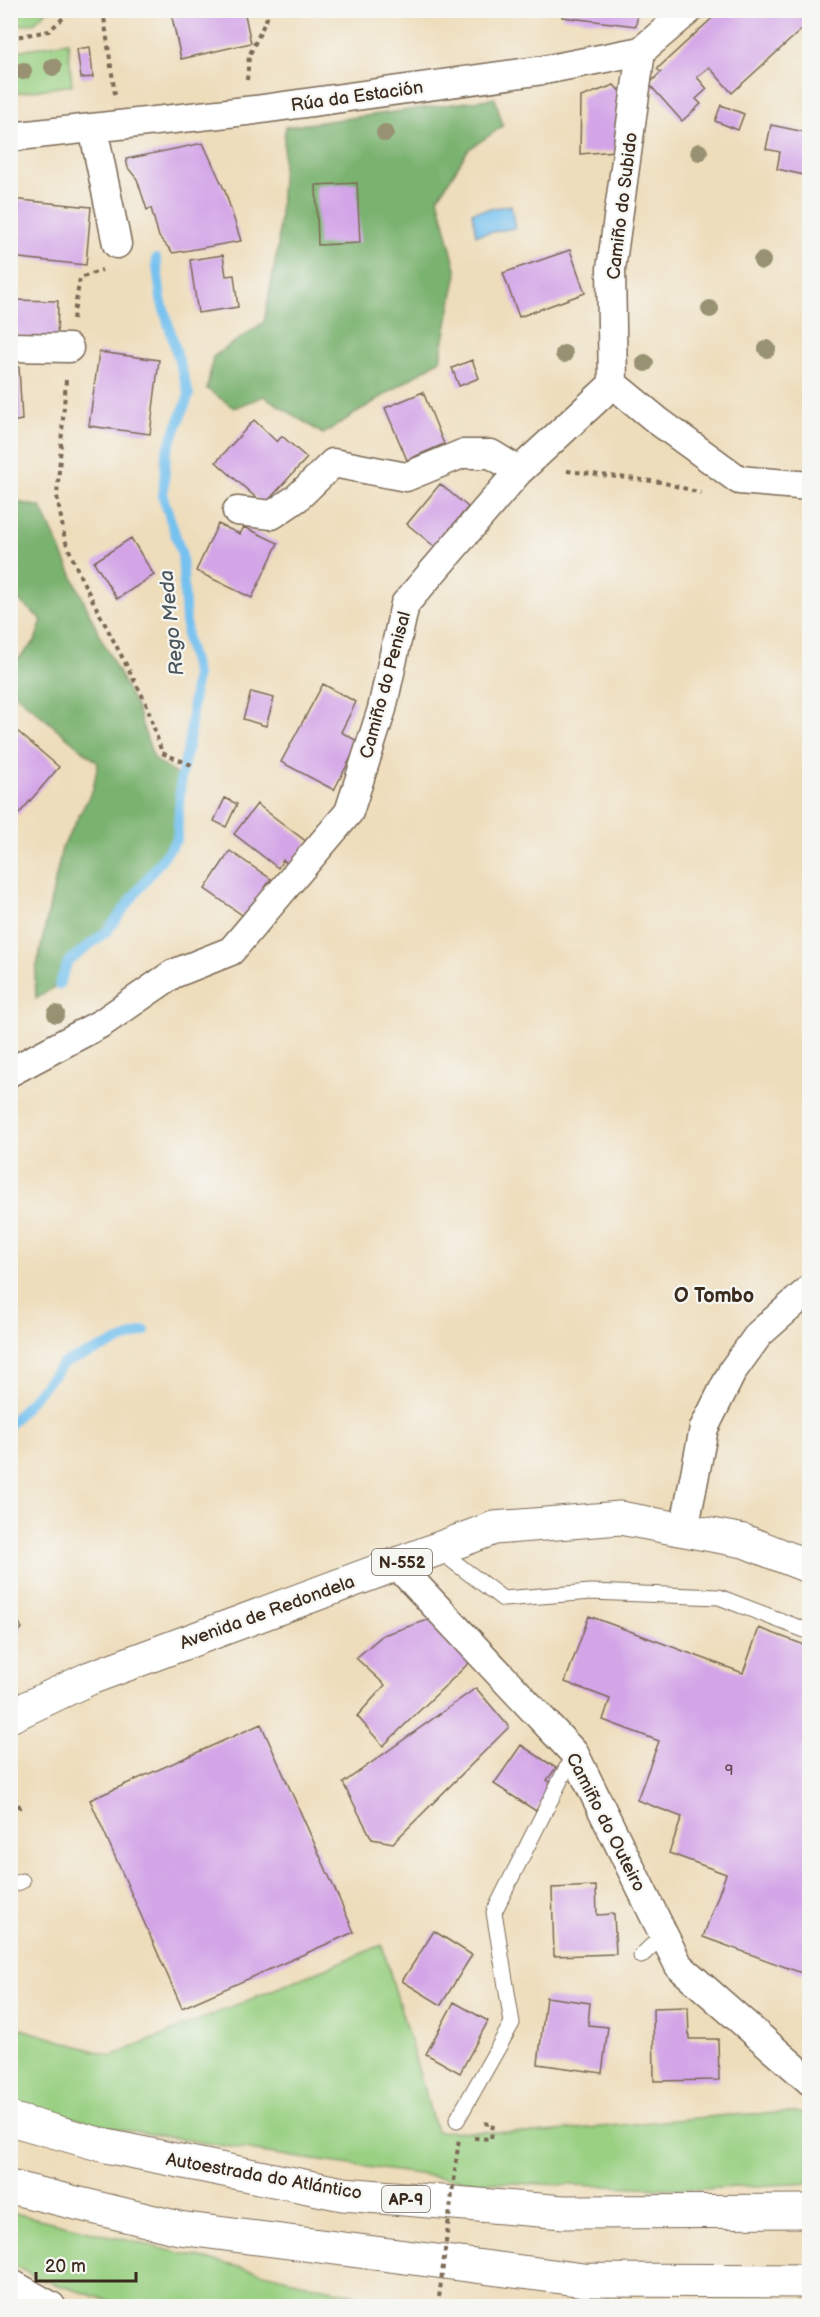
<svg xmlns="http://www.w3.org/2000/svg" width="820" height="2317" font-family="'Balsamiq Sans',sans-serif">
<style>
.green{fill:#99d082;stroke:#6a7d50;stroke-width:1.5}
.forest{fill:#7ab270;stroke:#5a6e47;stroke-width:1.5}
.water{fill:#75c1ef;stroke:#587686;stroke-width:1.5}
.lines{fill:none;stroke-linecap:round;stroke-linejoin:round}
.stream{stroke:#75c1ef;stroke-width:10}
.building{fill:#d3a5e7}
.service-casing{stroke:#7a6955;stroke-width:17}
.minor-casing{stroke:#7a6955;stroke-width:31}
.trunk-casing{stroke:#7a6955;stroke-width:35}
.motorway-casing{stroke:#7a6955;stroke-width:35}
.path{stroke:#7a6955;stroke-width:4;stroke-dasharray:4.5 4.5;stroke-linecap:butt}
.service{stroke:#fff;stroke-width:15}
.minor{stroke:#fff;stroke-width:28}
.trunk{stroke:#fff;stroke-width:33}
.motorway{stroke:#fff;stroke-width:33}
.path-bridge{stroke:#7a6955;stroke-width:4;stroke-dasharray:4.5 4.5;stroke-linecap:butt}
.tree{fill:#989272}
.labels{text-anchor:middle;stroke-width:4.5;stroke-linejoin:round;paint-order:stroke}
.number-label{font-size:15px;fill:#614950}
.shield{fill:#f6f6f2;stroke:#73675e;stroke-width:1.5}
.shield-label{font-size:16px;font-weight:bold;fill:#3b2a1e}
.street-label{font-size:18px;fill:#3b2a1e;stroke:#f6f6f2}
.water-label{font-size:20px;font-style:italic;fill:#4c575d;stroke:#f6f6f2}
.neighbourhood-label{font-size:20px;font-weight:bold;fill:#3b2a1e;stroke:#f6f6f2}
</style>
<rect width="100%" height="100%" fill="#f6f6f2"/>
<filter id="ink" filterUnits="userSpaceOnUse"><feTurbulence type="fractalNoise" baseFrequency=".0167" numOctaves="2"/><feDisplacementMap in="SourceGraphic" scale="12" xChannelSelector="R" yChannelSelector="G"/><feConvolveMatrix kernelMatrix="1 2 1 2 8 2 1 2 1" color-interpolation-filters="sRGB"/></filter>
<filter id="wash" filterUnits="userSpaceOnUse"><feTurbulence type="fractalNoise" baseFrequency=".008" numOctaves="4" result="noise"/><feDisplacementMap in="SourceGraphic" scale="24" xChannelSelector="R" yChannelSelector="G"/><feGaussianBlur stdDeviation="1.35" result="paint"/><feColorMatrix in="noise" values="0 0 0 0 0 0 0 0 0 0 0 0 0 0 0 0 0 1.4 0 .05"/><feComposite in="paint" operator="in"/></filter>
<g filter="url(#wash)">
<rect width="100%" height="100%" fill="#edb"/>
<path class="green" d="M11 10H47V11L34 23 11 27Z
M68 42 72 85 11 94V52Z
M382 1945 436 2131 535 2133 729 2115 809 2112V2183L700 2189 477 2182 300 2158 107 2127 11 2101V2026L112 2056Z
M10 2212 389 2303 424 2306H126L39 2279 11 2264Z"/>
<path class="forest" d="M495 98 503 126 468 150 438 198 457 273 440 360 323 434 264 396 234 408 207 389 213 357 264 322 278 247 285 127Z
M12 501 41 507 98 632 136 707 154 759 181 778 177 839 108 930 68 962 62 982 36 999 35 975 62 848 93 789 98 763 13 692 11 685V667L35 641 42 620 11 594Z"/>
<path class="water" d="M511 205 515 228 476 235 472 212Z"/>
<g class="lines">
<path class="stream" d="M59 985 68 962 108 930 177 839 181 778 189 741 196 674 187 639 182 555 163 497 166 454 189 395 161 299 156 259
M10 1424 64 1363 145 1331"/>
</g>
<g id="blocks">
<path class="building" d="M202 10H244L251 43 181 59 172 17Z
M563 10H638L636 26 562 17Z
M721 10H810V22L732 93 709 67 697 77 707 89 696 99 701 104 682 121 649 84 661 72 657 69Z
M90 47 93 77 81 78 77 49Z
M614 85 626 98 615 151 580 154 581 97Z
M721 105 744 114 738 130 715 121Z
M771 125 810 133V153L804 175 777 169 780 152 766 149Z
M203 143 225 191 241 241 173 253 159 237 151 208 147 210 137 179 128 168 126 159Z
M357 183 360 243 318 245 316 185Z
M10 199 91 207 86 265 10 257Z
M570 250 585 293 519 317 503 273Z
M223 255 226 276 234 275 238 307 198 313 190 260Z
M10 300 58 301 57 341 10 340Z
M99 352 159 360 150 434 89 426Z
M472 360 479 378 459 386 452 368Z
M10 367H19L22 420 10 422Z
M423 392 444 444 407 460 385 408Z
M254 420 277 442 282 436 307 458 264 505 216 462Z
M440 484 468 507 435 547 407 524Z
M218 524 240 534 244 527 278 543 252 598 196 571Z
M131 538 154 575 117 599 94 562Z
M323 684 356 702 341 732 359 742 334 790 281 762Z
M251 692 274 698 266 726 243 719Z
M10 725 59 767 18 815 10 809Z
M225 798 237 804 226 827 214 821Z
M257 804 308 843 290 866 283 860 278 868 234 834Z
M230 851 271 879 245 917 205 889Z
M10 1604 22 1629 10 1635Z
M589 1616 743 1673 759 1628 810 1647V1976L703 1937 726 1874 669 1853 682 1817 637 1800 659 1741 603 1720 610 1699 565 1682Z
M431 1619 471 1661 383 1746 357 1716 385 1685 356 1658 383 1635Z
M476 1688 509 1727 393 1843 372 1839 343 1783Z
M261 1724 354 1932 182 2008 90 1800Z
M521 1745 556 1768 547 1780 553 1784 536 1811 494 1784Z
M596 1886 597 1915 614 1914 616 1954 554 1956 552 1888Z
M434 1931 472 1955 441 2005 402 1981Z
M546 1997 590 2003 588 2025 608 2027 602 2073 538 2064Z
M454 2002 488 2021 460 2073 426 2054Z
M688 2007 689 2039H718L719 2080 654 2081 653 2008Z"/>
</g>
</g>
<g filter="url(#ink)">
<use href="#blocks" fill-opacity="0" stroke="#7a6955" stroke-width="1.5"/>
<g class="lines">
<g class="service-casing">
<path id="service" d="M437 1549 503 1599 591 1592 719 1597 810 1632
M10 1886 22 1881
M641 1956 663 1935
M457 2120 512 2023 494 1912 574 1753"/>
</g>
<g class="minor-casing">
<path id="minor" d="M641 51 611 269 613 384 658 421 739 480 810 486
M93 128 117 244
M10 137 255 110 544 70 641 51 689 10
M10 347 69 348
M237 511 272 515 297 498 333 463 406 477 462 454H491L519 471
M10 1072 102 1023 173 974 231 951 349 812 382 709 405 604 519 471 613 384
M684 1530 704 1428 733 1370 759 1334 810 1289
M396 1564 574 1753 679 1966 810 2081
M10 2283 51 2306"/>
</g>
<g class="trunk-casing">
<path id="trunk" d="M10 1716 90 1678 494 1528 620 1518 744 1541 810 1567"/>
</g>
<g class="motorway-casing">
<path id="motorway" d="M10 2119 106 2146 343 2194 564 2212 810 2211
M10 2187 179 2228 584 2280 810 2281"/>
</g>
<path class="path" d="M103 10 115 95
M10 38 49 31 72 10
M247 80 249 56 267 18 266 10
M73 319 80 278 102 270
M66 380 57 496 65 540 81 578 146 703 162 753 194 766
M567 471 661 482 701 493
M10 1788 20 1808 10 1812
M474 2138 491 2139 493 2124 482 2123"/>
<use href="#service" class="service"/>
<use href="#minor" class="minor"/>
<use href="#trunk" class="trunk"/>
<use href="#motorway" class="motorway"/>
<path class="path-bridge" d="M438 2306 459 2138"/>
</g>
<g class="tree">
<circle cx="53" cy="67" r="9"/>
<circle cx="23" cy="71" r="9"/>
<circle cx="385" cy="133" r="9"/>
<circle cx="699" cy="152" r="9"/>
<circle cx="762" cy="261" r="9"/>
<circle cx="710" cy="309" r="9"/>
<circle cx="767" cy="349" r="9"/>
<circle cx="564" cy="354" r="9"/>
<circle cx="645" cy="363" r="9"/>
<circle cx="56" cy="1014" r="9"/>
</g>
</g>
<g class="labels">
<g class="number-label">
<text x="729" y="1775">9</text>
</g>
<g class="shield">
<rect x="372" y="1549" width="60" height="26" rx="4.5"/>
<rect x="382" y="2186" width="48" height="26" rx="4.5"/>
</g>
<g class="shield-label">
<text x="402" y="1568">N-552</text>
<text x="406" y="2205">AP-9</text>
</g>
<g class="street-label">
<text transform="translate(357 96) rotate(-8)" y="6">Rúa da Estación</text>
<text transform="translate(622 206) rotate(-83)" y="6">Camiño do Subido</text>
<text transform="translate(385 685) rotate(-75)" y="6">Camiño do Penisal</text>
<text transform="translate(267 1612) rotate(-20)" y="6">Avenida de Redondela</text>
<text transform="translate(606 1822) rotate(63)" y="6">Camiño do Outeiro</text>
<text transform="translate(264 2176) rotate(10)" y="6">Autoestrada do Atlántico</text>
</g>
<g class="water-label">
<text transform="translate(171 623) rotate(-96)" y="7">Rego Meda</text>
</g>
<g class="neighbourhood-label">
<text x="714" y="1302">O Tombo</text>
</g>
</g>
<rect width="820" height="2317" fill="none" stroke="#f6f6f2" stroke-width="36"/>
<path d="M36 2272v9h100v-9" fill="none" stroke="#3b2a1e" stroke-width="3"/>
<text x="45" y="2272" font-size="18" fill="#3b2a1e" stroke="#f6f6f2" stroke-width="4.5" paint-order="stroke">20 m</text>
</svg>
